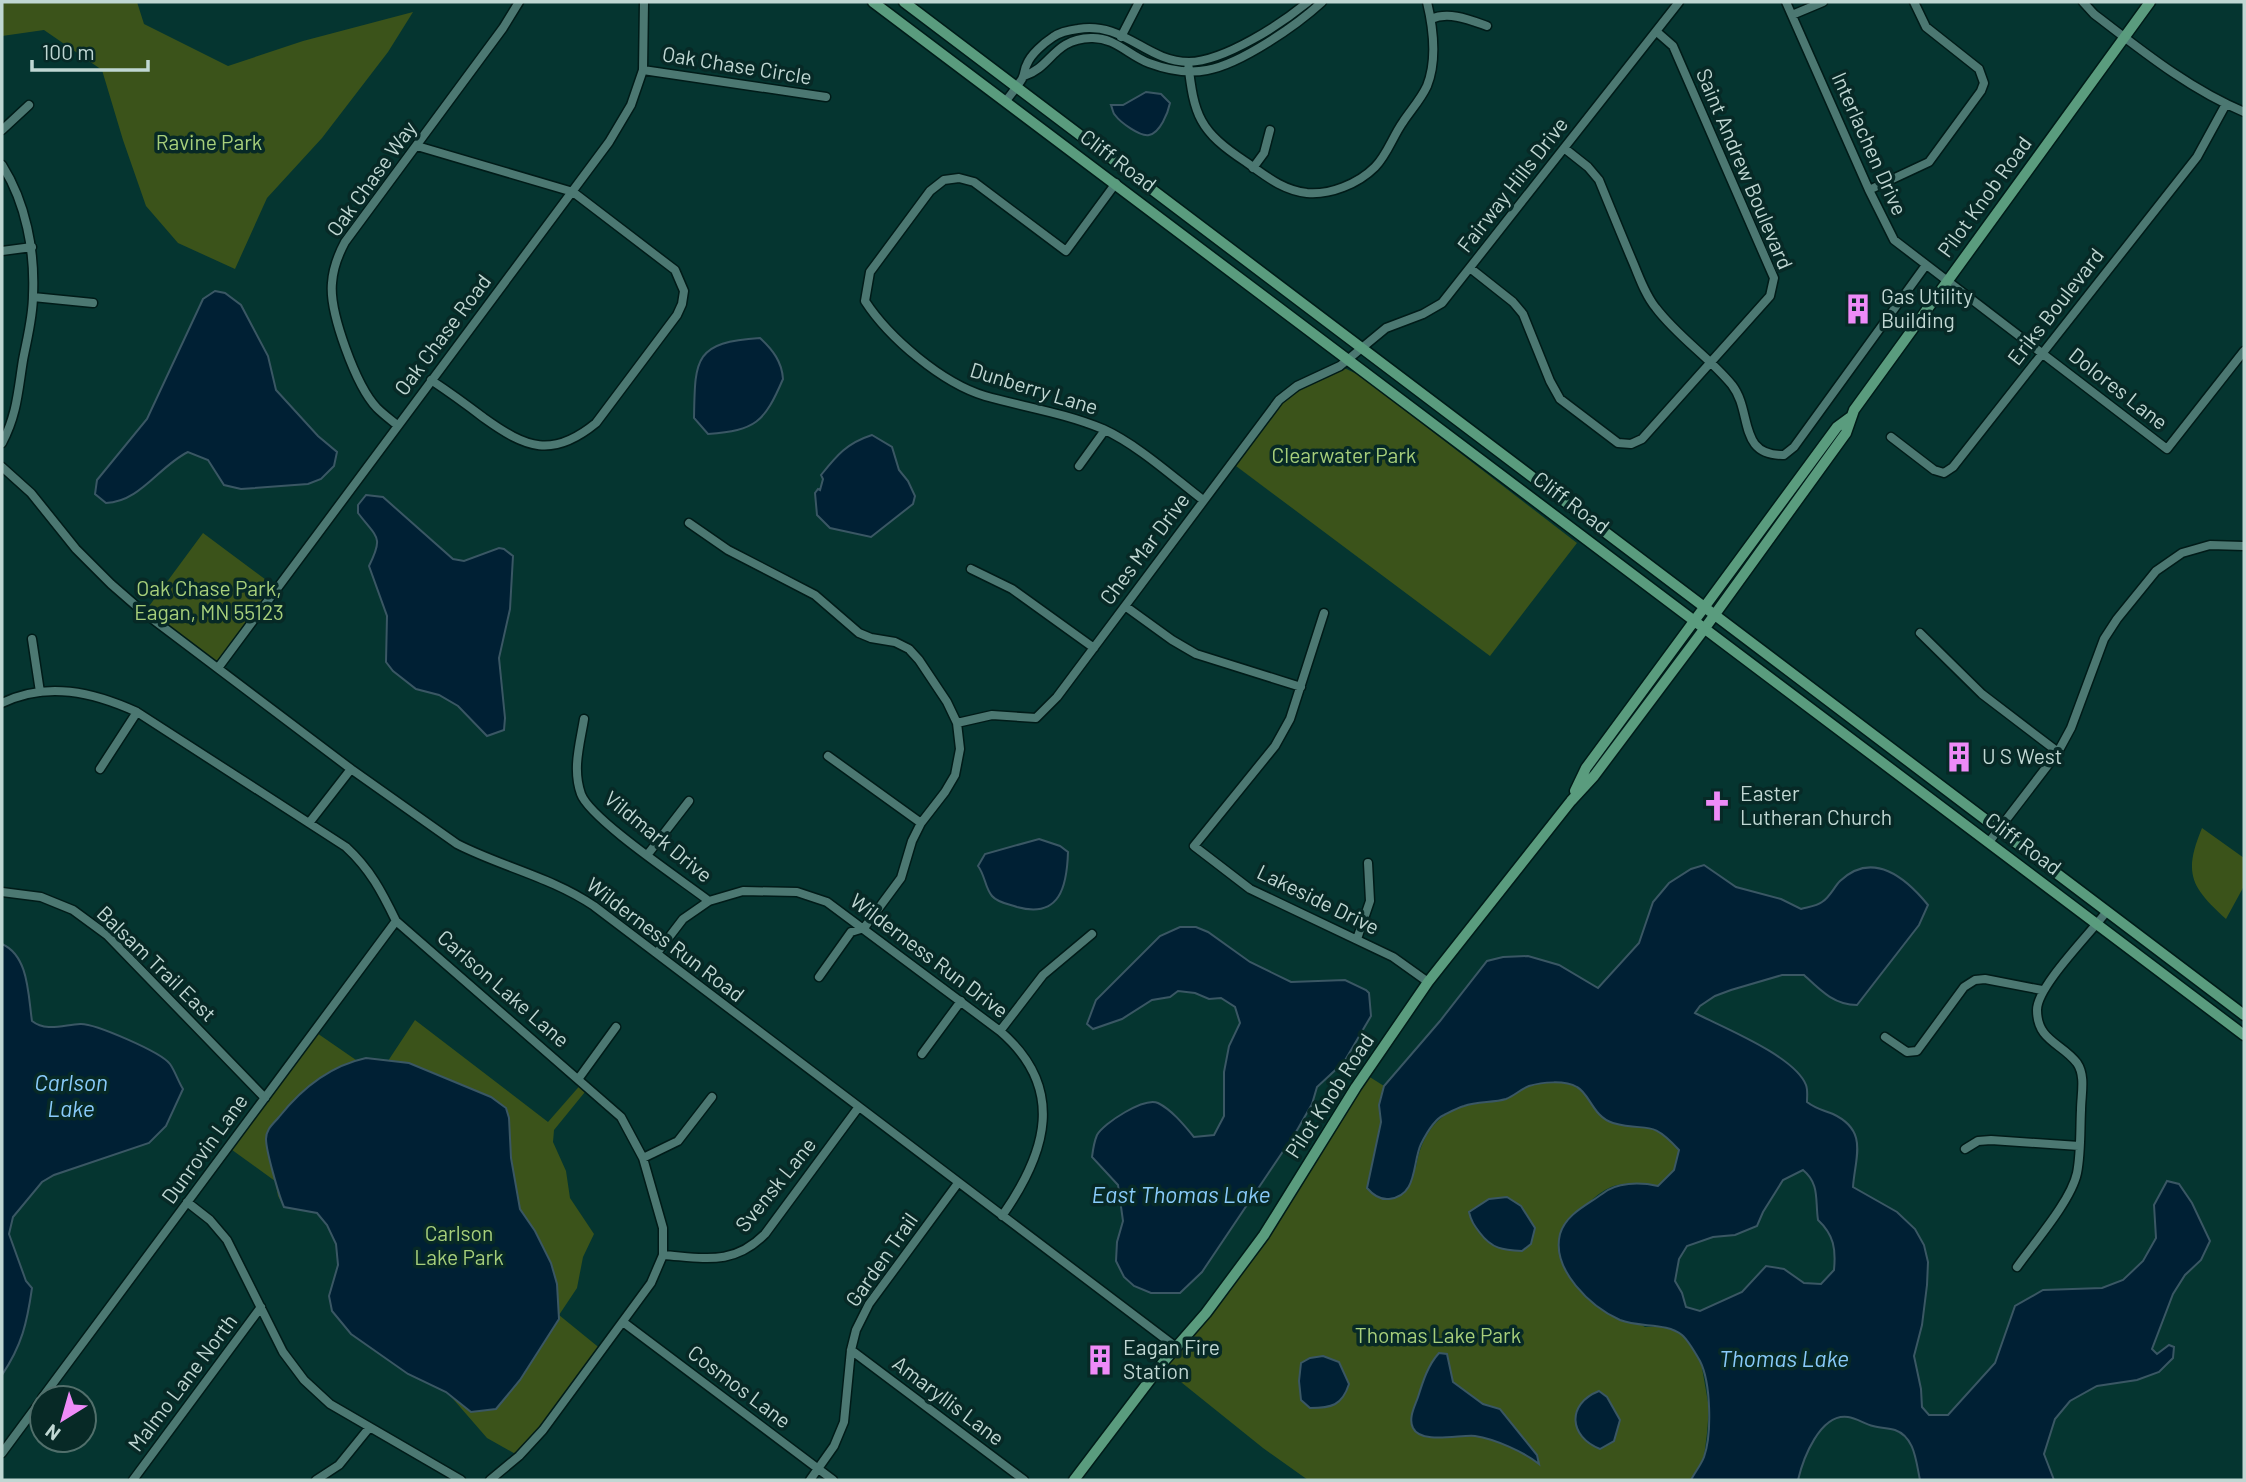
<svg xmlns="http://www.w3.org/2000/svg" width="2246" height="1482" font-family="Barlow,sans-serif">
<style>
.green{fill:#3b531a}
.water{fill:#002034;stroke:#3a5764;stroke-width:2;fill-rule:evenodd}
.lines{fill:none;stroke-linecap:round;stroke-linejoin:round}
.minor-casing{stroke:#001b18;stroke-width:11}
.major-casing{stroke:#001b18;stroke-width:13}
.minor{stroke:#4c7872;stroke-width:8}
.major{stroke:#5a9c7e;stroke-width:10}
.labels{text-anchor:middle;stroke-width:7;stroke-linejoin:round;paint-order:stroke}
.street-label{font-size:21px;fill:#c0d7d3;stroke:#072926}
.park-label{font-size:21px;fill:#a7cf7b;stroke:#072926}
.poi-label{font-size:21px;fill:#c0d7d3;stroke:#072926;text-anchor:start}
.water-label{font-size:23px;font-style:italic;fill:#89cbfa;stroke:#072926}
</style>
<rect width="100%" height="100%" fill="#053530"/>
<path class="green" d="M2 2H137L144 24 228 66 303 41 413 12 388 52 322 138 267 198 235 269 178 243 146 206 123 140 102 70 44 30 2 36Z
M1340 366 1359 375 1577 543 1490 656 1232 463 1279 400Z
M203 533 277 588 218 668 144 613Z
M2202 828 2244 858V886L2226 919C2191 887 2183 874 2202 828Z
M415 1020 548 1122 583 1082 589 1087 554 1130 553 1142 566 1171 570 1198 594 1234 583 1257 577 1288 559 1315 602 1350 519 1456 487 1438 447 1392 408 1374 351 1334 332 1311 329 1296 338 1265 336 1244 327 1225 317 1213 284 1207 278 1196 275 1181 228 1147 314 1031 356 1060 366 1058 388 1061Z
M1365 1074 1384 1086 1379 1105 1381 1122 1367 1188 1416 1167C1421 1137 1436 1113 1467 1105 1480 1102 1493 1102 1505 1099 1513 1097 1520 1089 1528 1086 1540 1082 1558 1082 1571 1084 1589 1088 1591 1116 1613 1122 1618 1124 1624 1124 1629 1124 1655 1127 1661 1130 1679 1150L1674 1170 1658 1186C1644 1183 1622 1182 1609 1188 1590 1197 1574 1219 1560 1234L1561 1260 1573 1281 1645 1327 1664 1326 1683 1335 1701 1362 1709 1408 1707 1433 1704 1457 1691 1480H1308L1263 1448 1161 1366 1222 1292Z"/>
<path class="water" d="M1146 92 1161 94 1170 103C1168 113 1160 133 1149 135 1140 137 1120 122 1115 115 1113 114 1112 107 1111 105H1123Z
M215 291 225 293 241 305 268 356 276 390 318 436 337 452 334 466 321 479 308 484 241 489 224 485 208 460 188 452C159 466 140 502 106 503L95 494 97 480 147 419 203 299Z
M760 338C773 350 782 362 783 379 764 423 756 430 708 434L694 418C695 359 694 342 760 338Z
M872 435 892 447 899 470 908 481 915 496 913 504 871 537 830 528 817 515 815 493 818 489 820 490 823 479 821 475C837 455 847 443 872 435Z
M366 495 383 497 453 559 464 561 499 548 504 549 513 556 510 609 499 658 505 718 504 730 487 736 458 706 439 695 416 689 393 671 386 662 387 616 369 566C384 536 377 538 358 513V505Z
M1039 839 1060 846 1068 852C1067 886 1060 919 1017 907 1009 904 998 903 992 896 985 888 985 875 978 866L985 854Z
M1704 865 1736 887 1781 899 1801 909C1808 907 1817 906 1822 902 1830 897 1834 887 1840 881 1873 850 1906 878 1928 905L1919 925 1857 1005C1834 1005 1820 990 1804 975H1782L1731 990 1715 996 1700 1006 1695 1013C1722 1027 1795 1056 1806 1085 1808 1090 1807 1097 1807 1102 1816 1109 1823 1110 1833 1114 1869 1131 1855 1157 1853 1187L1897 1212 1915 1229 1924 1245 1928 1262 1927 1285 1922 1325 1914 1356 1921 1389 1922 1407 1929 1415H1948L1995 1363 2015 1306 2043 1290 2102 1288 2123 1280 2143 1261 2156 1238 2154 1205 2167 1181 2179 1184 2192 1203 2210 1241 2201 1260 2185 1275 2173 1294 2152 1349 2157 1354 2169 1345 2174 1347 2173 1358 2159 1372 2137 1380 2097 1386 2070 1401 2055 1419 2044 1454 2054 1480H1920C1916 1462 1915 1437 1895 1430 1888 1428 1880 1428 1873 1426 1865 1424 1856 1418 1848 1417 1820 1413 1803 1459 1798 1480H1691C1695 1472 1701 1465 1704 1457 1712 1434 1711 1383 1700 1361 1696 1354 1688 1340 1682 1335 1666 1322 1640 1328 1620 1320 1591 1307 1551 1270 1560 1234 1566 1214 1587 1205 1602 1194 1616 1182 1640 1182 1658 1186L1674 1170 1679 1150C1649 1117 1648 1133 1613 1123 1593 1117 1590 1094 1577 1087 1565 1080 1542 1082 1529 1086 1521 1089 1514 1096 1506 1099 1493 1103 1477 1101 1464 1106 1457 1108 1450 1112 1444 1115 1435 1119 1426 1134 1421 1144 1412 1163 1418 1196 1389 1199 1380 1200 1373 1195 1367 1188L1381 1122 1379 1105 1384 1086 1440 1021 1487 961 1503 957 1528 956 1559 965 1598 988 1639 943 1653 902 1669 883 1691 869ZM1803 1170C1820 1184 1815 1200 1818 1220 1834 1235 1836 1249 1834 1270L1821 1284 1804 1283 1784 1269 1766 1266 1742 1292 1700 1311 1686 1307 1682 1293 1675 1281 1679 1259 1687 1246 1713 1237 1735 1235 1757 1226 1763 1212 1783 1180Z
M1180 927H1196L1208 932 1250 962 1291 982 1345 980 1366 990 1369 993 1371 1016 1344 1062 1317 1087 1312 1104 1296 1132 1202 1272 1180 1293H1151L1134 1286 1124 1277 1116 1261 1117 1242 1123 1221 1118 1185 1092 1157C1093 1149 1094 1142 1097 1135 1104 1123 1144 1097 1158 1103 1172 1110 1184 1125 1194 1137L1214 1135 1224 1116V1072L1229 1046 1240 1023 1235 1007 1221 998 1209 999 1195 993 1178 991 1170 997 1152 1000 1122 1019 1093 1029 1087 1024 1096 1000 1160 936Z
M2 944C29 956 28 995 32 1021 46 1032 63 1025 80 1024 94 1023 161 1052 170 1064 175 1071 178 1081 183 1089L166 1126 149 1143 54 1175 42 1182 13 1217 9 1234 26 1281 32 1288C27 1323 22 1345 2 1375Z
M366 1058 409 1063 491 1097 506 1108 509 1118 511 1158 520 1209 535 1231 551 1263 557 1284 559 1319 520 1380 496 1409 471 1412 446 1392 408 1374 351 1334 332 1311 329 1296 338 1265 336 1244 327 1225 317 1213 284 1207C279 1196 266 1151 266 1139 266 1129 273 1124 279 1117 302 1088 329 1066 366 1058Z
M1507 1197 1521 1206 1535 1228 1531 1244 1522 1251C1503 1250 1492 1249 1480 1233 1474 1225 1471 1221 1469 1212L1489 1199Z
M1439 1353 1447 1354 1453 1382 1483 1404 1500 1409 1537 1455 1539 1464C1524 1452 1495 1439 1475 1436 1462 1434 1421 1445 1413 1428 1408 1418 1415 1406 1418 1397 1423 1381 1428 1365 1439 1353Z
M1323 1356 1339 1362 1349 1384C1342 1406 1331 1408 1310 1408L1301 1400 1299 1381 1301 1363 1310 1358Z
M1599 1391 1607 1397 1620 1420 1614 1441 1600 1449C1569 1437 1566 1404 1599 1391Z"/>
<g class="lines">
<g class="minor-casing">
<path id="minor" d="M1786 2 1869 190 1894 240 2167 449 2244 351
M2083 2 2094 14C2141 50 2189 89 2244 112
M1792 15 1823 2
M1431 19C1449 11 1470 20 1487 26
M1121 37 1139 2
M1188 62C1194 116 1199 131 1246 162 1266 176 1282 190 1307 193 1330 195 1358 184 1375 167 1387 155 1393 136 1403 122 1411 110 1421 99 1427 86 1437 61 1433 27 1427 2
M643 70 826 97
M1024 76C1052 67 1053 39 1091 38 1115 37 1128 55 1149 63 1168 70 1187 74 1207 70 1241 64 1297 25 1322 2
M1006 101C1011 94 1017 87 1022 79 1025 74 1024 69 1027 64 1031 54 1044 43 1053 37 1060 32 1070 30 1078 29 1124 21 1146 62 1189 62 1225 61 1281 24 1308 2
M2 130 29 105
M417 146 573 192 675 270 684 291 682 304 677 315 596 423C552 459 526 448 484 418 467 405 449 392 431 380
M1564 148 1588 167 1599 180C1610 207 1621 234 1632 260 1639 276 1645 295 1656 308 1678 337 1709 357 1732 385 1753 412 1737 456 1784 455L1794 447 1926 265
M2 165C26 203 35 251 33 295 33 317 27 339 23 360 18 391 17 415 2 443
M1253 168 1264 153 1270 130
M1116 183 1066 251 974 182 959 178 944 180 930 191 870 272 865 301C889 338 942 383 985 396 1024 407 1065 413 1103 429 1138 445 1173 477 1203 500
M1869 190 1929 162 1981 91 1984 83 1979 69 1926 27 1914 2
M2 251 32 247
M1470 268 1513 302 1523 314 1550 381 1560 399 1618 443 1631 444 1642 439 1770 296 1774 278 1673 46 1657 32
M33 297 93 303
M397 425C391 420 383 414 377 408 356 386 329 312 332 283 333 268 338 255 345 242L503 28 519 2
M1891 437 1934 470 1944 473 1953 467 2197 157 2226 104
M1079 466 1105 430
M2 467 31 493 76 549 111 584 142 611 351 769 457 844C502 867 551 877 594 906L1176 1347
M689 523 728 550 815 595 859 633 871 638 895 642 909 649 919 660 947 702 957 723 960 749 955 775 945 792 921 823 912 841 901 878 864 928 851 932 819 977
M971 569 1012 589 1094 648
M1125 606 1172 640 1196 654 1301 687
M1324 613 1290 719 1275 746 1194 846 1250 889 1393 957 1428 982
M1920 633 1982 694 2058 752
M32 639 40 692
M218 668 609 142 631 105 643 70 644 2
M2 703C47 681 93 692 137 712L346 847C370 869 382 892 396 921L621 1117 643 1158 663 1228V1255L651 1283 543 1430 519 1456 490 1480
M584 719C580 744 572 769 581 794 590 819 683 881 709 901
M957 723 992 715 1036 718 1057 697 1279 400 1297 386 1340 366 1386 328 1423 314 1442 303 1679 2
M828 756 921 823
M100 769 137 712
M309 823 351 769
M1989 842 2058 752 2071 728 2104 639 2117 619 2156 571 2182 553 2210 545 2244 546
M648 854 689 801
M2 892 41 897 73 910 107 935 265 1098
M1357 939 1370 901 1368 863
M657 953 683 919 709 901 743 891 797 892 827 902 1000 1031C1066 1088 1047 1152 1002 1216
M1000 1031 1043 975 1092 934
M1885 1037 1907 1052 1917 1051 1964 987 1975 980 1985 979 2042 990
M922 1054 961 1001
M579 1078 616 1027
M1965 1149 1978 1141 1991 1140 2079 1146
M643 1158 678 1141 712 1097
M187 1202 210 1220 227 1240 283 1352 304 1380 330 1404 461 1480
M663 1255C705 1258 733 1266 765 1234L858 1108
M2017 1267C2034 1243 2071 1201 2077 1173 2081 1153 2080 1130 2081 1110 2081 1095 2086 1076 2077 1063 2062 1043 2037 1041 2037 1010 2037 986 2091 933 2107 911
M623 1322 833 1480
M851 1350 1024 1480
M42 1398 396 921
M2 1453 42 1399
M133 1480 261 1307
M316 1480 339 1465 369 1428
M810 1480 834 1446 844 1422 851 1350 856 1330 869 1304 958 1183"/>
</g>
<g class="major-casing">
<path id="major" d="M873 2 2244 1035
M904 2 2244 1015
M1575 791 1586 768 1837 427 1852 416
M1074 1480 1165 1360 1206 1313 1264 1235 1356 1087 1428 982 1571 801 1594 776 1705 628 1846 433 1854 410 2150 2"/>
</g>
<use href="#minor" class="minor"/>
<use href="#major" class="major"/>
</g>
<defs>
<g id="building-bare" transform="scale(2.415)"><path d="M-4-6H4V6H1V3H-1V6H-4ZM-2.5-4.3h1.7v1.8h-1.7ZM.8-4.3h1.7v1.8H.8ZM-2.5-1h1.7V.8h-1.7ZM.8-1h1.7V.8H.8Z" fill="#ee8bf8" stroke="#072926" stroke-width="2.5" paint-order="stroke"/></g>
<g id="church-bare" transform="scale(2.415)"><path d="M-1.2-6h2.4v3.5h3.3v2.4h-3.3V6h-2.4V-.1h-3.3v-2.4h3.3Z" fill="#ee8bf8" stroke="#072926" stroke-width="2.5" paint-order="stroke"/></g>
</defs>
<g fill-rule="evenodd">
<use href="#building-bare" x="1858" y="309"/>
<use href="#building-bare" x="1959" y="757"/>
<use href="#church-bare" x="1717" y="806"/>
<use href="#building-bare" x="1100" y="1360"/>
</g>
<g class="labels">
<g class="street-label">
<text transform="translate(737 66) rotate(9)" y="7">Oak Chase Circle</text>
<text transform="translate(1869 144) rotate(66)" y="7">Interlachen Drive</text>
<text transform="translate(1118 161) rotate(37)" y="7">Cliff Road</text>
<text transform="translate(1744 169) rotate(67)" y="7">Saint Andrew Boulevard</text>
<text transform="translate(372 179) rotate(-54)" y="7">Oak Chase Way</text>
<text transform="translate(1513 185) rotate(-52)" y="7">Fairway Hills Drive</text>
<text transform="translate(1985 197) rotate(-54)" y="7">Pilot Knob Road</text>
<text transform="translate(2056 307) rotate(-52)" y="7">Eriks Boulevard</text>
<text transform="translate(443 335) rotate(-53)" y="7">Oak Chase Road</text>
<text transform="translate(1034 389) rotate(17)" y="7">Dunberry Lane</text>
<text transform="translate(2118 389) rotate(38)" y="7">Dolores Lane</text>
<text transform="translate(1571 503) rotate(37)" y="7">Cliff Road</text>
<text transform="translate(1145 549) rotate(-53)" y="7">Ches Mar Drive</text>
<text transform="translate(658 837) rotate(39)" y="7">Vildmark Drive</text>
<text transform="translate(2023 844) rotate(37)" y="7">Cliff Road</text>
<text transform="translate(1318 900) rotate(26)" y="7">Lakeside Drive</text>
<text transform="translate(665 940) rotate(37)" y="7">Wilderness Run Road</text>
<text transform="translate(929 956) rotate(37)" y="7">Wilderness Run Drive</text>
<text transform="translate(156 964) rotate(44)" y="7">Balsam Trail East</text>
<text transform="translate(503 989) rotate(41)" y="7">Carlson Lake Lane</text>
<text transform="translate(1330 1096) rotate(-57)" y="7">Pilot Knob Road</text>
<text transform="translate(205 1149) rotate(-54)" y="7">Dunrovin Lane</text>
<text transform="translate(776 1185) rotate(-51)" y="7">Svensk Lane</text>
<text transform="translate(882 1260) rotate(-55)" y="7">Garden Trail</text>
<text transform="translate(183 1383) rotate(-53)" y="7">Malmo Lane North</text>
<text transform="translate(739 1387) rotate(37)" y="7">Cosmos Lane</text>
<text transform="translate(948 1401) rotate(37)" y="7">Amaryllis Lane</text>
</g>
<g class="park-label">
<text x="209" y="150">Ravine Park</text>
<text x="1344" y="463">Clearwater Park</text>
<text x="209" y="596">Oak Chase Park,<tspan x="209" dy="24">Eagan, MN 55123</tspan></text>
<text x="459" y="1241">Carlson<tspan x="459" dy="24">Lake Park</tspan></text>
<text x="1438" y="1343">Thomas Lake Park</text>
</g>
<g class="poi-label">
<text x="1881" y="304">Gas Utility<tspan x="1881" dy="24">Building</tspan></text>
<text x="1982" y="764">U S West</text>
<text x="1740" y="801">Easter<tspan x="1740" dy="24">Lutheran Church</tspan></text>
<text x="1123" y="1355">Eagan Fire<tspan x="1123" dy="24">Station</tspan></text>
</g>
<g class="water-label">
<text x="71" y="1091">Carlson<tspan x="71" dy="26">Lake</tspan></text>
<text x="1181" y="1203">East Thomas Lake</text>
<text x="1784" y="1367">Thomas Lake</text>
</g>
</g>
<rect width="2246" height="1482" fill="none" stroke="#c0d7d3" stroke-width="7"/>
<g transform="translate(63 1419) rotate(217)"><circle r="33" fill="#072926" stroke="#516f6b" stroke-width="2"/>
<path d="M0-5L12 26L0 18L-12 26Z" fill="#ee8bf8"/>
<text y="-10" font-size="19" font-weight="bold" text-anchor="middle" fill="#c0d7d3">N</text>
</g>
<path d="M32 60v10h116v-10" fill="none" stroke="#c0d7d3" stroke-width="3.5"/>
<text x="42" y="60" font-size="21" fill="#c0d7d3" stroke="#072926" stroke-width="5" paint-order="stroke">100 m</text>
</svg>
